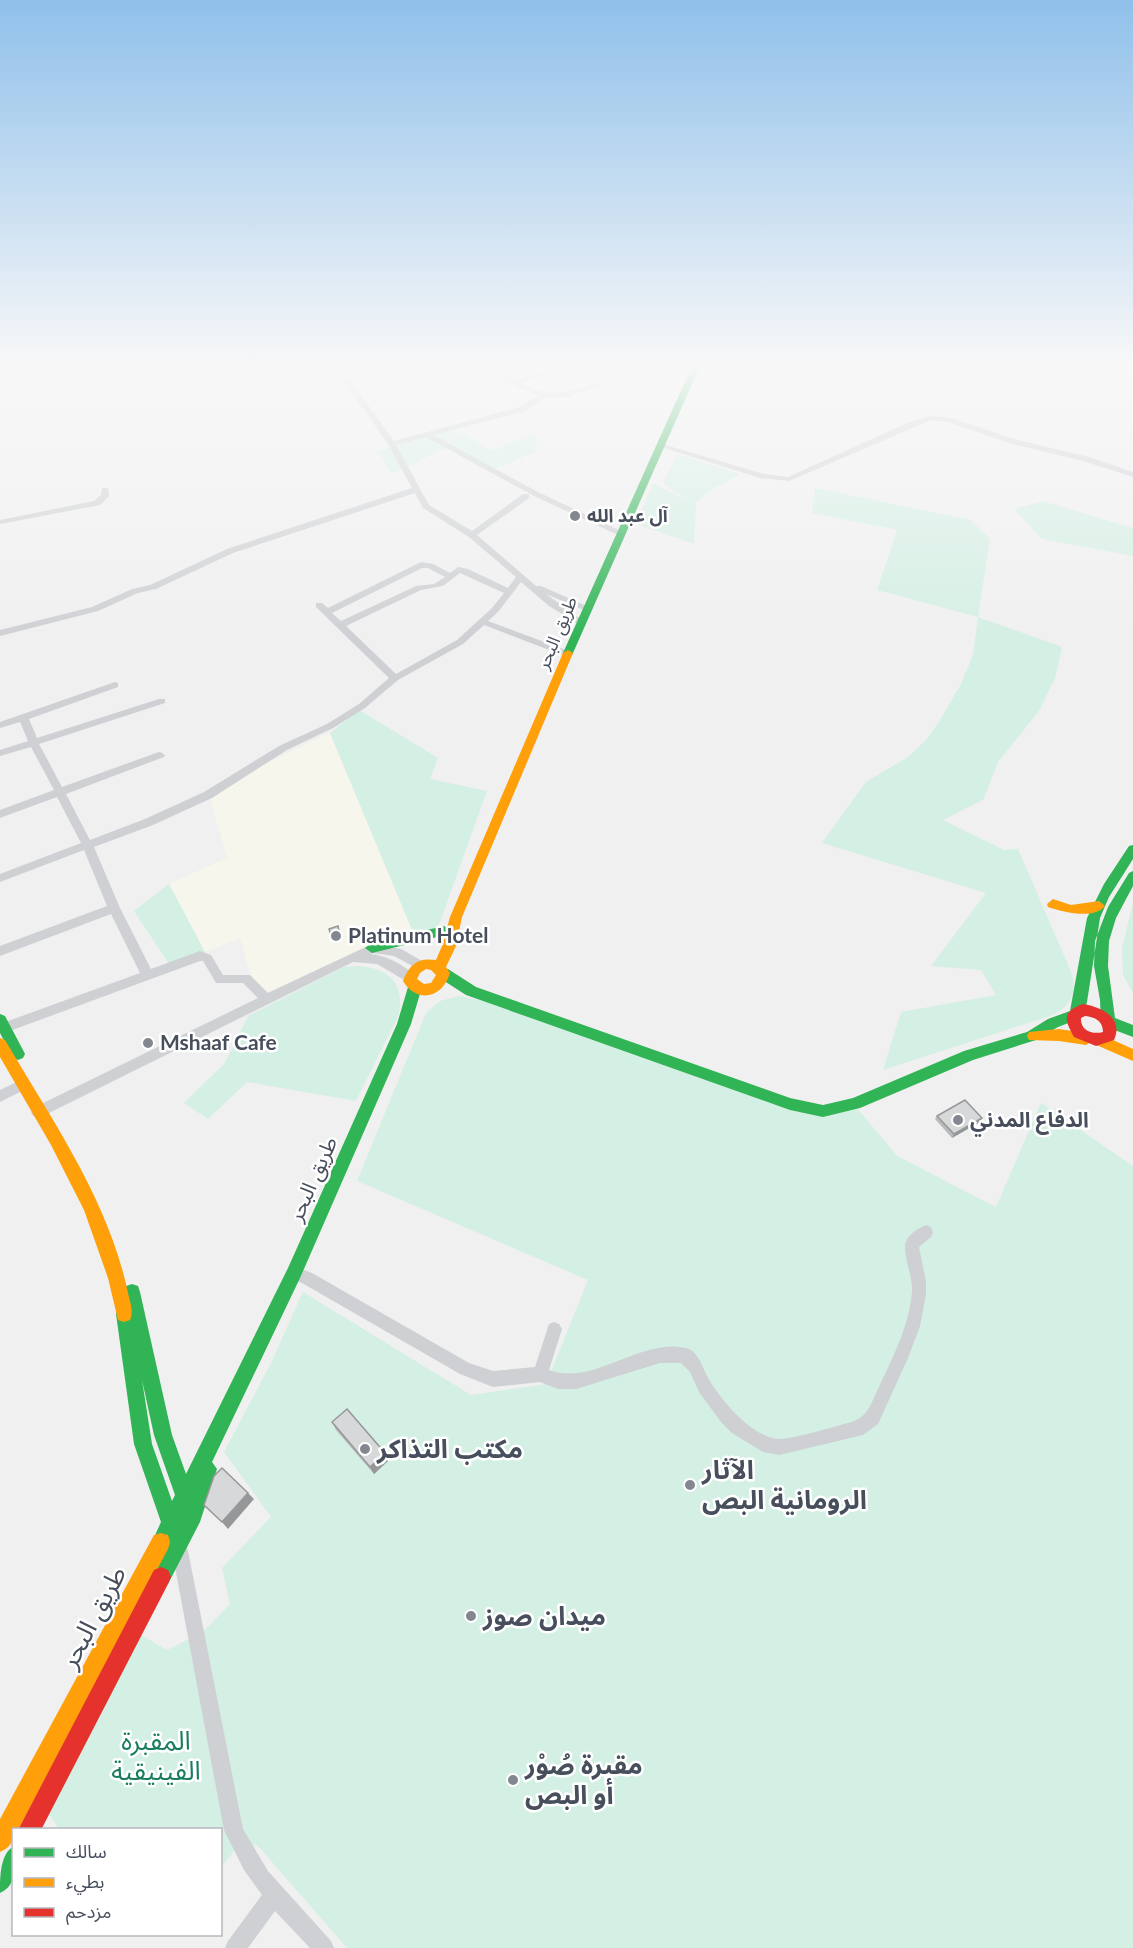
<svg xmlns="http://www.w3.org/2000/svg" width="1133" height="1948" font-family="Lato,'Noto Sans Arabic',sans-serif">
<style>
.commercial{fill:#f7f6ec}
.green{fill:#d4efe4}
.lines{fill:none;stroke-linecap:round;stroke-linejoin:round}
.street{fill:#ced0d3;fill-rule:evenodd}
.fast{fill:#30b455;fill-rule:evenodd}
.slow{fill:#ff9f0a;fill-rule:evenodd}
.jam{fill:#e5322d;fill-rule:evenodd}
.wall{fill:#b9babb}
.shaded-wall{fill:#969799}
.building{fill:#d7d8da;stroke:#969799;stroke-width:1.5}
.poi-dot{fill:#828790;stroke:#fff;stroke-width:2}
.labels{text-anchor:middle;stroke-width:5;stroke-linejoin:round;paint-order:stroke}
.far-poi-label{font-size:18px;font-weight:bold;fill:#474e5c;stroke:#fff;text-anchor:start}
.far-street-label{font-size:18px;fill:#474e5c;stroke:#fff}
.poi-label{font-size:21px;font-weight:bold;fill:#474e5c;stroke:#fff;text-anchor:start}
.street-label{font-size:21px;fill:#474e5c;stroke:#fff}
.near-poi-label{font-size:26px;font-weight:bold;fill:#474e5c;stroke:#fff;text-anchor:start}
.near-street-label{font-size:26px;fill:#474e5c;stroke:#fff}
.near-park-label{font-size:26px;fill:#187d5e;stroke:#fff}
</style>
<rect width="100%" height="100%" fill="#f0f0f0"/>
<path class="commercial" d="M330 733 415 937 331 963 257 997 240 938 205 952 169 884 227 858 209 795 219 786Z"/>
<path class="green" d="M452 428 492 451 537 433 536 452 491 470 447 448 391 474 378 451Z
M677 454 740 474 711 490 694 504 696 505 694 544 636 524 653 483 686 500 663 483Z
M815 488 971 520 990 539 978 617 1062 647 1055 678 1039 711 998 762 983 800 943 820 1004 850 1018 849 1072 974C1077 995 1069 1008 1050 1016L883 1070 901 1012 996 995 981 970 931 966 986 893 822 843 866 782 908 757 926 740 939 722 961 684 973 655 978 617 877 590 897 530 812 513Z
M1043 501 1133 528V556L1042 539 1014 509Z
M359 710 438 758 430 779 487 791 437 930 415 937 330 733Z
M169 884 205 952 169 964 134 911Z
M1133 903V993L1123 975 1122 948Z
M359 966C391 969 406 985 398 1017L356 1101 247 1082 208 1119 184 1103 225 1063 248 1016 344 967Z
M459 996 483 1001 797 1112 857 1108 897 1156 996 1207 1041 1103 1133 1166V1948H347L258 1846 241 1843 221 1867 220 1830 59 1829 48 1813 136 1632 167 1650 203 1632 230 1604 222 1568 271 1517 224 1452 269 1367 303 1292 471 1395 546 1384 588 1280 357 1181 426 1013 440 1001Z"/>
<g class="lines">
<path class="street" d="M333 366H340L394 441 520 407 539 395 518 387 485 366H493L503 372 524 366H535L508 375 515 380 565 366H576L521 383C554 400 568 391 601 382L604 384 567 397H546L526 411 433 435 538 492 625 533 618 535 534 496 426 437 396 445 429 505 472 531 523 494H529V498L477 535 536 586H541L591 608 590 610H584L546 594 585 622 581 625 578 624 549 606 521 582 498 612 488 621 571 652V656H565L484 625 463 644 398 680 365 708 333 728 287 750 212 798 153 825 94 847 120 908 151 969 200 951 211 955 223 975H250L268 993 372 944 401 949 424 962 426 965 424 968H416L394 956 373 953 371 954C387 956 406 965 416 978L414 981H406L377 964 353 962 43 1116 38 1118 33 1116 31 1112 33 1108 258 998 243 983H216L203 961H200L7 1032H0V1024L140 973 111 914 0 956V946L107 906 84 850 0 882V874L81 843 57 797 0 818V810L54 790 31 747 0 756V750L28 741 20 722 0 728V722L115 682 118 683V687L29 719 37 738 159 699H165V703L39 744 62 787 156 753 160 752 165 755 164 757 66 794 90 840 145 819 204 792 279 746 327 724 359 704 389 678 316 607V603H322L328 608 421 562 433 564 450 573 458 567 468 569 508 588 516 577 469 537 423 508 415 493 233 553 156 589 138 593 98 611 0 636V630L92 607 132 589 150 585 227 549 412 488 388 444ZM422 568H428L445 577 434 584 416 586 341 621 332 613ZM460 573 504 593 492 608 457 640 396 674 346 626 421 590 443 586Z
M682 366H691L697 370 694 372Z
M930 416 952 418 1014 439 1089 457 1133 472V477L1083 461 1009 443 948 422 931 420 789 481 760 478 658 446 662 444 764 474 788 477 907 423Z
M102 488H108L109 496 100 505 0 524V520L94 501 101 495Z
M23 1079 28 1080 29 1084 28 1088 0 1102V1090Z
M926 1225 931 1227 933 1232 931 1237 919 1247 926 1282V1294L920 1326 908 1358 878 1424 863 1435 779 1455 763 1452 732 1433 721 1422 699 1392 690 1372 681 1363H660L576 1389H558L540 1382 493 1387 460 1374 302 1283 289 1278 287 1273 289 1268 294 1266 312 1273 469 1363 493 1371 535 1367 549 1324 554 1322 559 1324 562 1329 549 1370C592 1387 642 1337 686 1348 696 1350 702 1364 705 1372 716 1395 750 1436 777 1439 791 1440 832 1427 848 1423 854 1422 863 1417 867 1411 872 1404 875 1394 879 1387 893 1357 909 1326 912 1292 913 1277 905 1262 905 1247 905 1236 917 1229 926 1225Z
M180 1543 186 1545 188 1551 243 1829 268 1871 331 1941 334 1948H310L275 1911 248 1948H225L228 1941 262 1895 244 1870 224 1830 172 1551 174 1545Z"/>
<path class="fast" d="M692 366H700L573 653 572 655H564L563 653Z
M1133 845V859L1109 897 1100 918 1087 1002 1084 1012 1079 1019 1058 1027 1036 1040 973 1060 860 1108 823 1117 790 1110 466 995 438 977 436 973 438 969H448L476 987 790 1098 823 1105 853 1098 964 1051 1027 1032 1048 1019 1070 1011 1087 918 1104 884 1129 846Z
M1133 871V886L1116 918 1109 941 1108 966 1115 1018 1133 1025V1037L1104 1026 1101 1021 1100 1000 1094 966 1095 941 1108 907 1129 873Z
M444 926 451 931 449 934 372 953 365 948 372 943Z
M415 982 420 983 422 987 411 1024 300 1278 212 1462 217 1469 200 1522 168 1584 161 1587 154 1584 151 1577 165 1550 161 1551 154 1549 152 1542 161 1522 134 1444 116 1314 118 1308 127 1307 124 1292 126 1286 132 1284 138 1286 140 1292 172 1435 186 1474 288 1268 397 1024 408 987 410 983ZM142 1380 154 1435 175 1495 172 1501 152 1444Z
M0 1014 5 1016 23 1050 25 1054 23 1058 18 1060 13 1058 0 1033Z
M14 1846C14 1863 19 1885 0 1893 0 1876 0 1854 14 1846Z"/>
<path class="slow" d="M568 650 573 653 462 917 456 946 446 967 450 973C443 998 417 1004 403 981 409 965 417 957 436 960L442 946 450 917 563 653ZM426 969 431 970 436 975 431 983 424 984 417 979 420 973Z
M1053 899 1071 905 1099 901 1105 906C1094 920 1063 912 1048 907L1047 904Z
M1059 1029 1086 1033 1093 1038 1099 1034 1104 1036 1133 1049V1061L1094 1044 1092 1041 1086 1045 1059 1041 1029 1040 1027 1036 1029 1032Z
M0 1038 5 1040C52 1120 109 1201 128 1293 130 1302 134 1311 130 1320L124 1322 118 1320 108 1278 84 1210 51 1145 0 1057Z
M161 1533 168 1535 170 1542 168 1549 18 1830H14C14 1841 10 1848 0 1852V1819L154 1535Z"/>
<path class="jam" d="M1083 1004C1102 1007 1124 1018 1114 1040L1096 1046 1074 1037C1065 1020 1061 1012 1083 1004ZM1085 1016C1095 1017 1103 1021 1103 1032 1092 1035 1080 1030 1081 1018Z
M161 1567 168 1570 171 1577 168 1584 41 1830H18L154 1570Z"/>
</g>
<path class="wall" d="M937 1116 980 1122 952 1138 935 1119Z
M332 1422 385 1453 388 1461 374 1474 336 1430Z"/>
<path class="shaded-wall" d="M340 936 341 940 333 942 332 938Z
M982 1118 980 1122 952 1138 954 1134Z
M385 1453 388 1461 374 1474 370 1467Z
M248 1493 254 1499 228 1529 222 1522Z"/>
<path class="building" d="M338 926 340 936 332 938 329 929Z
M965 1100 982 1118 954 1134 937 1116Z
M347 1409 385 1453 370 1467 332 1422Z
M222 1468 248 1493 222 1522 204 1505 214 1476Z"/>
<linearGradient id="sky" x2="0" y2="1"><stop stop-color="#8fc0ea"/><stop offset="0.57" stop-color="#f8f8f8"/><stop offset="1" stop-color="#f8f8f8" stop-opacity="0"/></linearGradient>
<rect width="1133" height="639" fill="url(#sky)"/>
<g class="poi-dot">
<circle cx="575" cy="516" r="6"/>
<circle cx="336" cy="936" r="6"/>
<circle cx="148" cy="1043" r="6"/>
<circle cx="958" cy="1120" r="6"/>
<circle cx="365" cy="1449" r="6"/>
<circle cx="690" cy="1485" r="6"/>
<circle cx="471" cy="1616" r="6"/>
<circle cx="513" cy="1780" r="6"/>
</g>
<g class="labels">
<g class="far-poi-label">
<text x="587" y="522">آل عبد الله</text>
</g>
<g class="far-street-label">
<text transform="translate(557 633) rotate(-67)" y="6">طريق البحر</text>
</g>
<g class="poi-label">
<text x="348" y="943">Platinum Hotel</text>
<text x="160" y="1050">Mshaaf Cafe</text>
<text x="970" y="1127">الدفاع المدني</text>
</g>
<g class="street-label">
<text transform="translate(313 1179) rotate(-66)" y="7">طريق البحر</text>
</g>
<g class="near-poi-label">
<text x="377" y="1458">مكتب التذاكر</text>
<text x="702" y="1479">الآثار<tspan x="702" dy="30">الرومانية البص</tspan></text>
<text x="483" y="1625">ميدان صوز</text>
<text x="525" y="1774">مقبرة صُوْر<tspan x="525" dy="30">أو البص</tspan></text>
</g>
<g class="near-street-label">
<text transform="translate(93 1617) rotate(-62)" y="9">طريق البحر</text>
</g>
<g class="near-park-label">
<text x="156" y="1750">المقبرة<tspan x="156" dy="30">الفينيقية</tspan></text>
</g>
</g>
<rect x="12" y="1828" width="210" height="108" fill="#ffffff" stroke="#b5b8be" stroke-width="1.5"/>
<rect x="24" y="1848" width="30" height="9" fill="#30b455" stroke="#b5b8be" stroke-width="1.5"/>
<text x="66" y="1858" font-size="18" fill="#474e5c">سالك</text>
<rect x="24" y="1878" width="30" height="9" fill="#ff9f0a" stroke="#b5b8be" stroke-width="1.5"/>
<text x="66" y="1888" font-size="18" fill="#474e5c">بطيء</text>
<rect x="24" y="1908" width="30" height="9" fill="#e5322d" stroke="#b5b8be" stroke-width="1.5"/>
<text x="66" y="1918" font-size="18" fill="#474e5c">مزدحم</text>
</svg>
